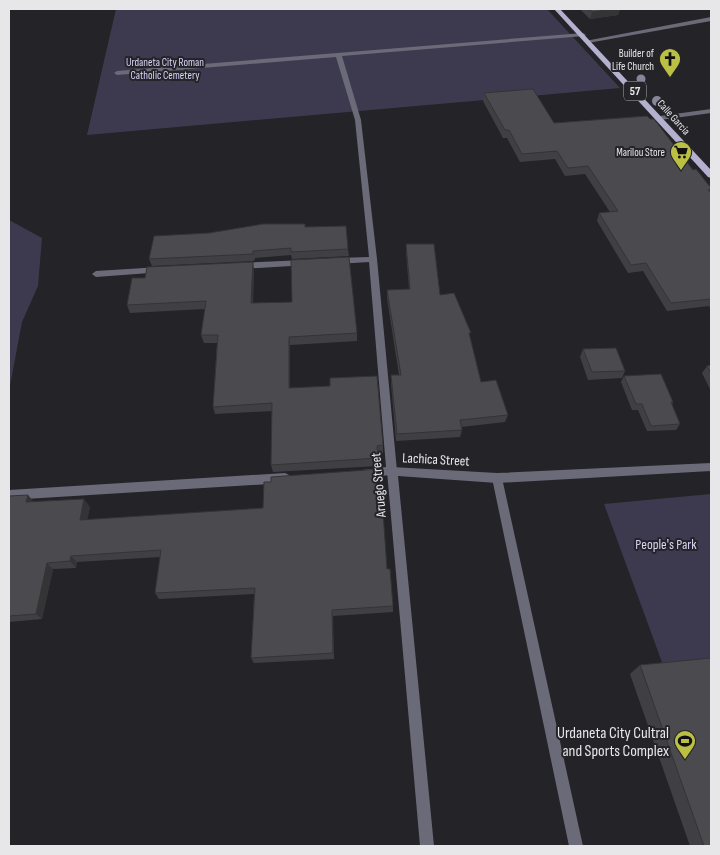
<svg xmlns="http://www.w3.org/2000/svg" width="720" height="855" font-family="'Sofia Sans Condensed',sans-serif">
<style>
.green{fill:#3d3a4f}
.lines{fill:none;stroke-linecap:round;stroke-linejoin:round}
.service{fill:#6b6a79;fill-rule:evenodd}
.minor{fill:#6b6a79;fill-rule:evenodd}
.tertiary{fill:#6b6a79;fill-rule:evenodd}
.primary{fill:#b4b0cf;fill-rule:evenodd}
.tree{fill:#88859a}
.wall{fill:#404044}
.shaded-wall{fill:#343437}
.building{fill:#4b4b4f;stroke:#343437}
.labels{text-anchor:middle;stroke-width:4;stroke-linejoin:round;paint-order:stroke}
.far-poi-label{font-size:11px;fill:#e7e6e9;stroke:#242327;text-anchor:end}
.far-park-label{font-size:11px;fill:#d9d5f9;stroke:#242327}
.far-street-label{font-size:11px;fill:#e7e6e9;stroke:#242327}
.shield{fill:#242327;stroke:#acacaf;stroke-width:1}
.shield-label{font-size:12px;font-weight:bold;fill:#e7e6e9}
.street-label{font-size:14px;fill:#e7e6e9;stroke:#242327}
.park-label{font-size:14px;fill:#d9d5f9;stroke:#242327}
.near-poi-label{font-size:16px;fill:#e7e6e9;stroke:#242327;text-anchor:end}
</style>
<rect width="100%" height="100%" fill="#242327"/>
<path class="green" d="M116 9H547L620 88 87 135Z
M9 220 42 238 38 286 22 322 9 391Z
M711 494V660L663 665 604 504Z"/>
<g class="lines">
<path class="service" d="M583 33 586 35 585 36 342 56 361 120 358 122 355 120 336 57 117 75 114 73 117 71Z
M497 473 501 475 502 478 583 846H569L492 478 493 475Z"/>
<path class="minor" d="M711 17V21L588 43 585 41Z
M711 109V113L660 120 657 118 660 116Z
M358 118 361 120 377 259 397 471 396 474 392 475 367 477 363 476 362 473 363 470 386 467 369 262 337 264 333 261 337 258 369 257 355 120Z
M305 260 309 263 308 265 240 269 236 266 240 263Z
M160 267 163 268V272L96 277 92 274 96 271Z
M285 473 289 475 290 478 289 481 285 483 9 500V490Z"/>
<path class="tertiary" d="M711 463V471L497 483 398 476 434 846H420L387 471 388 468 392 467 497 473Z"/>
<path class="primary" d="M554 9H560L711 170V178L708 177Z"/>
</g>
<g class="tree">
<circle cx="641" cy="79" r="4.5"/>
<circle cx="657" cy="101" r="5"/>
</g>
<path class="wall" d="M580 9H620L618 15 590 19Z
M484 93 554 123 693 170 711 188V310L709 306 667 311 643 271 628 273 597 221 599 213 610 212 585 174 565 176 555 159 520 162 507 138H503L483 101Z
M305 227 348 249 349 256 292 259 291 255 255 258 254 261 152 266 149 259 209 233Z
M406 244 470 338 481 382 508 415 505 422 461 427 462 430 460 437 396 441 391 383V375H399L387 298V290L409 289 406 252Z
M254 270 253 303 357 333V341L290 345V388L383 445V453H378V466L273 472 271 465 272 411 215 414 213 407 217 343H204L201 335 205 309 130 313 127 305 145 278Z
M583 349 625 371 622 378 588 380 580 357Z
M711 365V391L702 373 707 366Z
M624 376 673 402 672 405 680 424 676 430 647 431 638 410H632L621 382Z
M9 496 34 502 90 507 87 520 387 569 393 606V612L333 616 334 659 254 663 251 658 254 594 159 599 155 593 160 557 77 562 76 568 53 569 42 619 9 622Z
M640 665 711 846H690L630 674Z"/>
<path class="shaded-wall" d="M614 9H620L618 15 590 19 592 12Z
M253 262 254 270 252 312 251 303Z
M289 337 290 345V396L289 388Z
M28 495 34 502H26Z
M84 499 90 507 86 527 80 520Z
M71 556 77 562 76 568 70 561Z
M47 563 53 569 42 619 36 614Z"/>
<path class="building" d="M589 9H614L592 12Z
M533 89 554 123 647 116 650 119H654L693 170 696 169 711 188V189L708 190 711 193V299L671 303 646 263 631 265 599 213 618 211 588 166 568 168 557 151 522 154 509 130H505L484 93Z
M263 224H305V227L346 226 348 249 291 252V248L253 251V254L149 259 154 236 209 233Z
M406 244H434L440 295 454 293 471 333H469L481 382 496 380 508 415 460 420 462 430 397 434 391 375H401L387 290 410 289Z
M349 257 357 333 289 337V388L330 386V378L377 376 383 445 377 446 378 458 271 465 272 403 213 407 218 335H201L206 301 127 305 132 278H145L147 267 253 262 251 303 292 302 291 260Z
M616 348 625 371 592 372 583 349Z
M711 365V373L707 366Z
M661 374 673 402H671L680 424 651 426 642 404H636L624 376Z
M380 469 387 569H390L393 606 332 610 333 653 251 658 255 588 155 593 161 550 71 556 70 561 47 563 36 614 9 616V496L28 495 26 502 84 499 80 520 263 508 264 482H271V477Z
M711 658V846H704L640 665Z"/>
<defs>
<g id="church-pin" transform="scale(1.125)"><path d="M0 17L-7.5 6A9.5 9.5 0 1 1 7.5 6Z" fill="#bbc044" stroke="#242327"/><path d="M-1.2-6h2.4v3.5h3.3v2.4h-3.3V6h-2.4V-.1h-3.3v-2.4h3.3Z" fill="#111"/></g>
<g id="supermarket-pin" transform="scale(1.125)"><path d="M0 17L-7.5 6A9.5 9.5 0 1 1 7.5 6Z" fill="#bbc044" stroke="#242327"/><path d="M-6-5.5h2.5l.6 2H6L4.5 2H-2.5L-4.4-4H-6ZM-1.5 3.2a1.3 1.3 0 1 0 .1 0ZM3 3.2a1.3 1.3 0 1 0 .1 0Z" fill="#111"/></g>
<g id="stadium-pin" transform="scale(1.125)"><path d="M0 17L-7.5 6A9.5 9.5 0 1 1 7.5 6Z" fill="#bbc044" stroke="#242327"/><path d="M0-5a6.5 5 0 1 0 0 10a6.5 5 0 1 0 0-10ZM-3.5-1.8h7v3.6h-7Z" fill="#111"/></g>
</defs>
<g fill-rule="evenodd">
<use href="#church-pin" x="670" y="59"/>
<use href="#supermarket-pin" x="681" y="152"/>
<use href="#stadium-pin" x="685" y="741"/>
</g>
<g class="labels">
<g class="far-poi-label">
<text x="654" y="57">Builder of<tspan x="654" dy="13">Life Church</tspan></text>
<text x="665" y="156">Marilou Store</text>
</g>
<g class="far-park-label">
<text x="165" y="66">Urdaneta City Roman<tspan x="165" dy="13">Catholic Cemetery</tspan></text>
</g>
<g class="far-street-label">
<text transform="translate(674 117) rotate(48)" y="4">Calle Garcia</text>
</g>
<rect class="shield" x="624" y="81.5" width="22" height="19" rx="4"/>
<g class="shield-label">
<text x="635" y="95">57</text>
</g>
<g class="street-label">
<text transform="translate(436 459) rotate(3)" y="5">Lachica Street</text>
<text transform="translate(378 485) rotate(-95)" y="5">Aruego Street</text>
</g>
<g class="park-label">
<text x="666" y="549">People's Park</text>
</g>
<g class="near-poi-label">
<text x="669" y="738">Urdaneta City Cultral<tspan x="669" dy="18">and Sports Complex</tspan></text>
</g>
</g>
<rect width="720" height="855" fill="none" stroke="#e7e6e9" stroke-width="20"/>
</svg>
